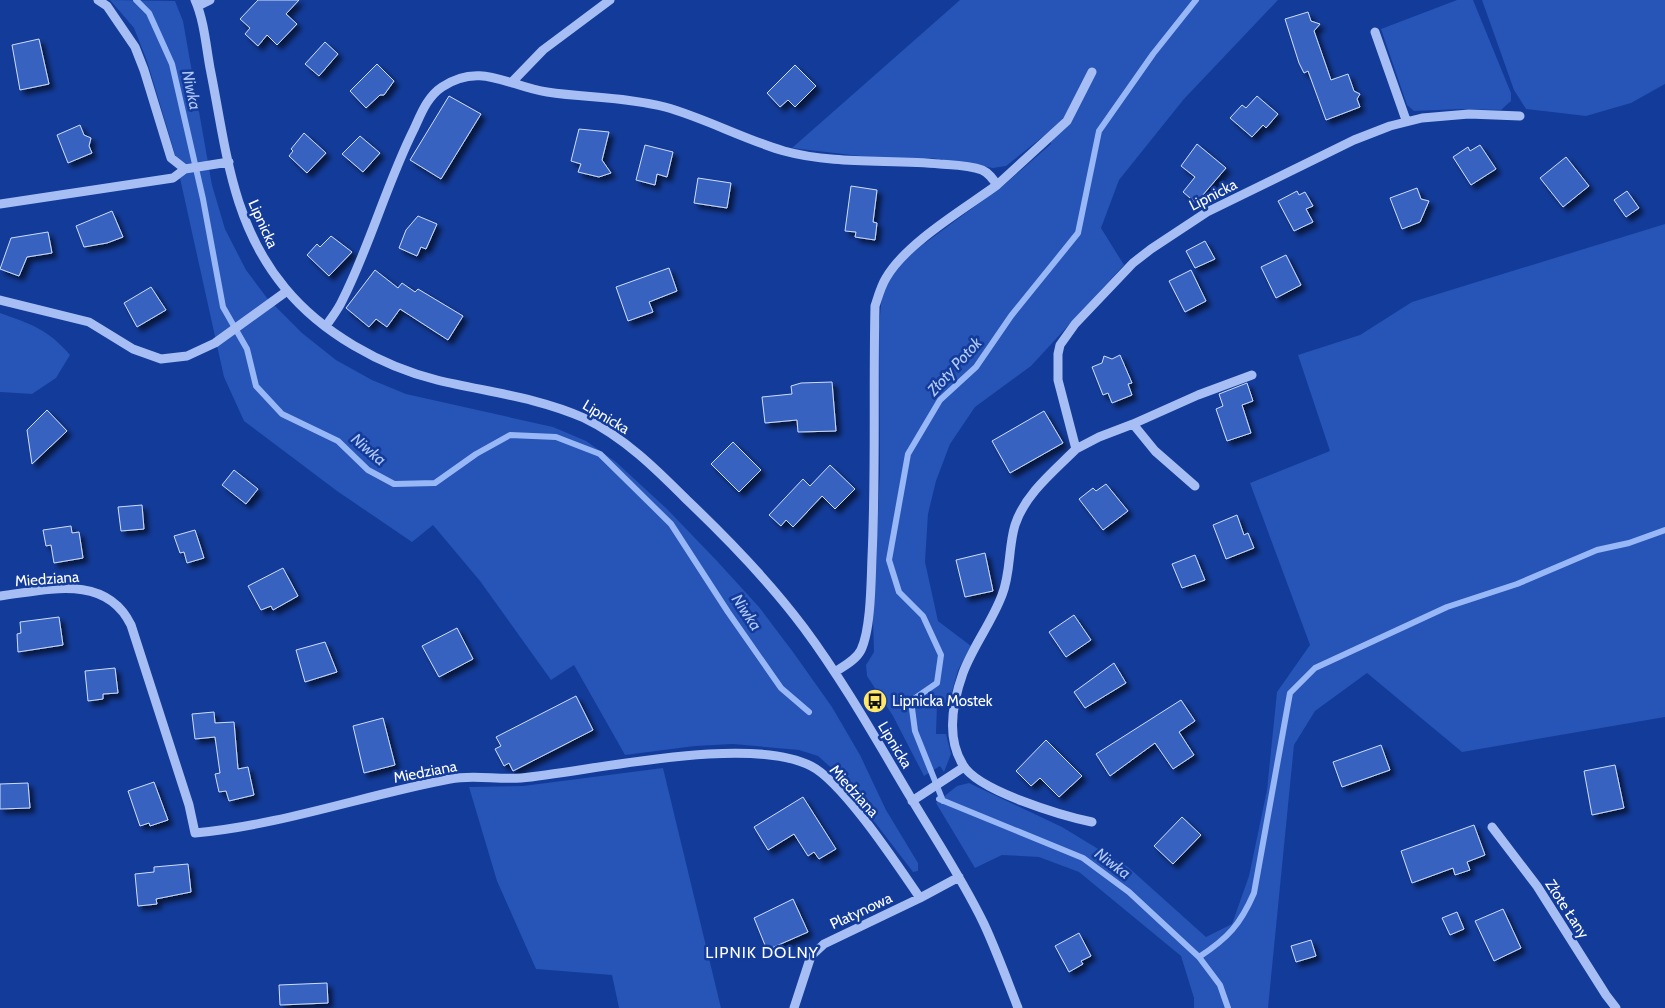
<svg xmlns="http://www.w3.org/2000/svg" width="1665" height="1008" font-family="Cabin,sans-serif">
<style>
.green{fill:#2654b7}
.lines{fill:none;stroke-linecap:round;stroke-linejoin:round}
.stream{stroke:#98b7f6;stroke-width:6}
.building{fill:#3762bf;stroke:#ceddfd;filter:url(#shadow)}
.minor{stroke:#a6bef3;stroke-width:9}
.labels{text-anchor:middle;stroke-width:5;stroke-linejoin:round;paint-order:stroke}
.street-label{font-size:15px;fill:#fff;stroke:#133b99}
.poi-label{font-size:15px;fill:#fff;stroke:#133b99;text-anchor:start}
.water-label{font-size:16px;font-style:italic;fill:#b2c9fa;stroke:#133b99}
.neighbourhood-label{font-size:16px;letter-spacing:1px;fill:#fff;stroke:#133b99}
</style>
<defs>
<filter id="shadow"><feDropShadow dx="4.5" dy="4.5" stdDeviation="2.5" flood-color="#0009"/></filter>
</defs>
<rect width="100%" height="100%" fill="#133b99"/>
<path class="green" d="M110 0 175 1 183 21 212 185 225 229 246 270 267 298 302 333 336 360 372 380 406 394 553 427 586 441 616 462 667 509 717 561 759 607 793 652 832 707 860 755 886 810 918 863V871L913 872 837 773 818 756 799 750 733 744 695 746 625 755 574 665 551 680 480 581 433 525 412 542 337 491 244 421 224 377 174 151 147 61 134 28Z
M960 0H1278L1184 99 1119 180 1101 228 1124 265 1031 366 975 407 950 444 936 481 928 514 925 562 938 621 971 646 958 670 949 702 937 705 936 734H946L951 754 944 772 940 766 924 776 893 716 867 676 866 665 874 652 873 621 880 471 879 327 882 294 895 270 917 249 1005 184 1051 144 1050 131 1006 166 993 168 931 158H877L792 148Z
M1457 0H1473L1511 93V101L1501 110 1461 109 1414 111 1407 105 1381 29Z
M1482 0H1665V84L1631 103 1586 116 1526 109 1514 90Z
M1665 224V717L1462 752 1367 673 1315 711 1294 745 1268 1008H1194V998L1181 956 1079 872 1039 857 1002 855 975 868 936 803 957 786 969 783 1062 827 1128 867 1206 937 1232 924 1249 876 1267 790 1277 692 1310 645 1250 483 1330 451 1298 355 1360 335 1412 302Z
M0 313C31 324 48 329 70 355L56 378 32 394 0 392Z
M663 768 721 1008H619L612 975 536 969 497 881 469 787 523 786Z"/>
<g class="lines">
<path class="stream" d="M136 0 149 13 172 64 203 199 223 307 247 349 256 386 282 414 338 441 368 470 394 484 435 483 476 454 510 435 556 437 600 454 671 524 728 612 781 688 809 712
M939 799 1083 858 1129 892 1199 957 1220 985 1228 1008
M943 801 915 731 911 701 937 683 941 655 923 616 899 592 889 560 908 454 940 400 976 367 1011 316 1078 233 1099 131 1153 54 1196 0
M1199 957C1228 938 1240 925 1254 893L1290 693 1315 668 1447 607 1517 584 1597 550 1629 543 1665 530"/>
</g>
<path class="building" d="M258 0H299L286 14 297 24 277 45 267 35 258 46 245 34 250 28 240 19Z
M1308 12 1311 21 1320 24 1314 31 1331 80 1348 74 1354 91 1360 94 1357 99 1360 107 1326 120 1308 71 1304 73 1299 63 1285 19Z
M39 39 49 84 20 90 12 45Z
M325 42 338 54 319 76 305 64Z
M377 64 394 81 384 95H380L366 108 350 91Z
M795 65 816 86 795 107 788 100 780 107 767 93Z
M449 96 481 114 441 179 410 160Z
M1257 96 1278 114 1266 128 1263 125 1252 137 1230 118 1242 105 1246 108Z
M80 125 84 135 91 138 89 146 92 153 68 163 57 135Z
M579 129 609 132 602 160 611 173 599 177 578 172 581 164 571 161Z
M304 133 326 153 307 173 289 156 293 151 291 149Z
M360 136 380 153 363 172 342 154Z
M1197 144 1226 168 1196 203 1183 192 1195 177 1181 166Z
M645 145 673 152 667 177 657 174 655 185 636 180Z
M1480 145 1496 169 1471 185 1453 157 1468 147 1470 151Z
M1566 157 1589 186 1563 207 1540 178Z
M698 178 731 183 727 208 694 203Z
M851 186 877 190 873 222 877 223 875 240 855 237 856 232 845 231Z
M1417 188 1421 199 1429 201 1420 222 1402 229 1390 198Z
M1297 191 1299 195 1305 192 1313 206 1306 209 1313 222 1294 231 1278 201Z
M1627 191 1639 208 1626 217 1614 200Z
M112 211 123 237 107 243 84 247 76 226Z
M418 216 437 224 426 249 421 247 417 256 399 248 406 230Z
M48 232 52 253 27 257 19 276 0 269 11 238Z
M331 236 352 252 329 276 307 255 317 244 320 247Z
M1205 241 1215 259 1195 268 1186 251Z
M1286 255 1301 285 1276 298 1261 267Z
M669 268 677 291 649 302 653 312 628 321 616 287Z
M375 270 398 288 402 283 415 292 418 289 463 316 448 340 400 309 387 327 376 319 369 327 346 308Z
M1191 270 1206 301 1185 312 1169 281Z
M151 287 166 310 137 327 124 303Z
M1120 355 1132 383 1128 384 1132 395 1112 403 1108 393 1103 395 1092 367 1102 363 1104 356 1112 359Z
M832 382 836 431 798 432 797 420 765 423 762 397 792 394 791 386 801 383Z
M1247 383 1253 401 1242 405 1251 433 1227 441 1216 409 1223 406 1219 394Z
M47 410 67 431 32 464 27 430Z
M1044 411 1063 443 1010 473 992 441Z
M733 442 761 470 739 492 711 464Z
M830 465 855 489 835 509 822 496 793 527 786 520 781 526 769 515 803 479 810 486Z
M234 470 258 489 246 504 222 485Z
M1106 484 1128 511 1103 530 1079 499 1093 488 1096 491Z
M142 505 144 529 121 531 118 507Z
M1237 515 1244 535 1248 533 1254 548 1226 559 1213 525Z
M71 526 72 533 79 532 83 558 54 563 51 545 46 546 43 530Z
M195 530 204 558 187 563 184 552 180 553 174 536Z
M985 553 993 591 965 597 956 560Z
M1195 555 1205 580 1182 588 1172 564Z
M283 568 298 596 273 610 271 606 261 610 248 586Z
M1074 615 1091 640 1066 657 1049 632Z
M59 617 63 645 18 652 17 634 21 633 20 622Z
M457 628 473 659 439 677 422 646Z
M325 642 337 672 305 682 296 650Z
M1114 663 1126 683 1085 708 1074 692Z
M115 668 118 693 103 694V699L88 701 85 671Z
M576 696 593 730 513 771 509 763 504 766 495 749 501 746 496 737Z
M1181 700 1195 721 1179 732 1194 755 1173 769 1155 743 1110 776 1096 754Z
M214 712 215 723 234 722 238 769 248 767 254 795 229 801 226 791 219 792 215 774 220 773 215 737 195 739 192 714Z
M383 718 395 765 364 773 353 726Z
M1046 740 1082 776 1059 797 1040 778 1031 786 1016 771Z
M1381 745 1390 770 1342 787 1333 762Z
M1615 765 1624 808 1592 815 1584 771Z
M154 782 168 820 150 826 149 823 140 826 128 791Z
M28 783 30 808 0 809V784Z
M803 797 836 849 819 859 814 852 808 856 794 834 768 850 754 827Z
M1182 817 1201 835 1173 864 1154 846Z
M1474 825 1485 855 1467 862 1470 870 1455 875 1453 868 1412 883 1401 851Z
M188 864 191 892 156 899 157 904 138 906 135 874 154 872V867Z
M793 899 808 932 767 950 754 918Z
M1503 909 1521 948 1494 961 1475 921Z
M1457 912 1464 929 1450 935 1442 918Z
M1079 933 1091 956 1081 961 1083 964 1069 972 1055 946Z
M1311 940 1316 956 1296 962 1291 946Z
M327 983 328 1003 280 1005 279 985Z"/>
<g class="lines">
<path class="minor" d="M98 0 107 6 135 47 144 70 171 158 185 169
M195 0C204 20 206 46 210 68 226 147 231 223 285 288 322 333 381 366 437 380 487 392 537 397 584 418 624 437 657 470 687 500 729 540 769 581 804 628 844 682 877 741 911 798 936 840 963 880 984 924 997 952 1007 980 1018 1008
M198 6 210 0
M1375 32 1406 120
M513 81 543 50 610 0
M997 185 1067 121 1092 72
M0 204 173 178 185 169 229 162
M0 300 89 322 133 349 161 359 187 356 215 343 287 291
M326 326C331 318 338 310 342 301 370 246 386 185 414 129 421 114 427 97 442 87 480 61 510 87 547 92 587 98 626 97 665 107 705 118 743 139 784 151 835 165 889 159 940 164 954 165 969 165 982 170 989 173 993 179 997 185 964 209 906 243 886 278 881 286 878 297 875 306 873 390 876 473 872 557 871 582 871 629 861 650 856 660 844 666 835 672
M1076 449 1099 437 1133 424
M1195 486 1155 451 1133 424 1198 395 1252 375
M0 596C47 590 106 573 131 625L189 805 195 833C282 825 365 795 450 779 473 774 497 780 521 778 593 771 748 734 811 766 843 782 898 866 920 898L959 877
M912 801 964 767
M1092 822C1063 816 978 791 963 765 946 738 953 701 963 673 973 646 992 622 1002 595 1011 573 1008 548 1015 525 1025 494 1054 471 1076 449L1058 380V354L1060 345 1075 324 1133 263 1151 249 1207 212 1354 140 1390 126 1422 118 1469 114 1520 116
M1492 827 1537 886 1606 995 1616 1008
M794 1008 811 956 824 944 920 898"/>
</g>
<defs>
<g id="bus-disc" transform="scale(1.25)"><circle r="9.5" fill="#ffe868" stroke="#133b99"/><path d="M-5-6H5V4H4V6H2V4H-2V6H-4V4H-5ZM-3.5-4V0h7V-4ZM-3.5 1.2v1.5H-2V1.2ZM2 1.2v1.5H3.5V1.2Z" fill="#111"/></g>
</defs>
<g fill-rule="evenodd">
<use href="#bus-disc" x="875" y="701"/>
</g>
<g class="labels">
<g class="street-label">
<text transform="translate(1213 195) rotate(-27)" y="5">Lipnicka</text>
<text transform="translate(263 224) rotate(66)" y="5">Lipnicka</text>
<text transform="translate(606 417) rotate(31)" y="5">Lipnicka</text>
<text transform="translate(47 579) rotate(-4)" y="5">Miedziana</text>
<text transform="translate(895 745) rotate(59)" y="5">Lipnicka</text>
<text transform="translate(425 772) rotate(-11)" y="5">Miedziana</text>
<text transform="translate(854 791) rotate(48)" y="5">Miedziana</text>
<text transform="translate(1567 909) rotate(57)" y="5">Złote Łany</text>
<text transform="translate(861 911) rotate(-25)" y="5">Platynowa</text>
</g>
<g class="poi-label">
<text x="892" y="706">Lipnicka Mostek</text>
</g>
<g class="water-label">
<text transform="translate(192 90) rotate(78)" y="6">Niwka</text>
<text transform="translate(954 366) rotate(-48)" y="6">Złoty Potok</text>
<text transform="translate(369 449) rotate(40)" y="6">Niwka</text>
<text transform="translate(747 612) rotate(56)" y="6">Niwka</text>
<text transform="translate(1113 863) rotate(37)" y="6">Niwka</text>
</g>
<g class="neighbourhood-label">
<text x="762" y="958">LIPNIK DOLNY</text>
</g>
</g>
</svg>
